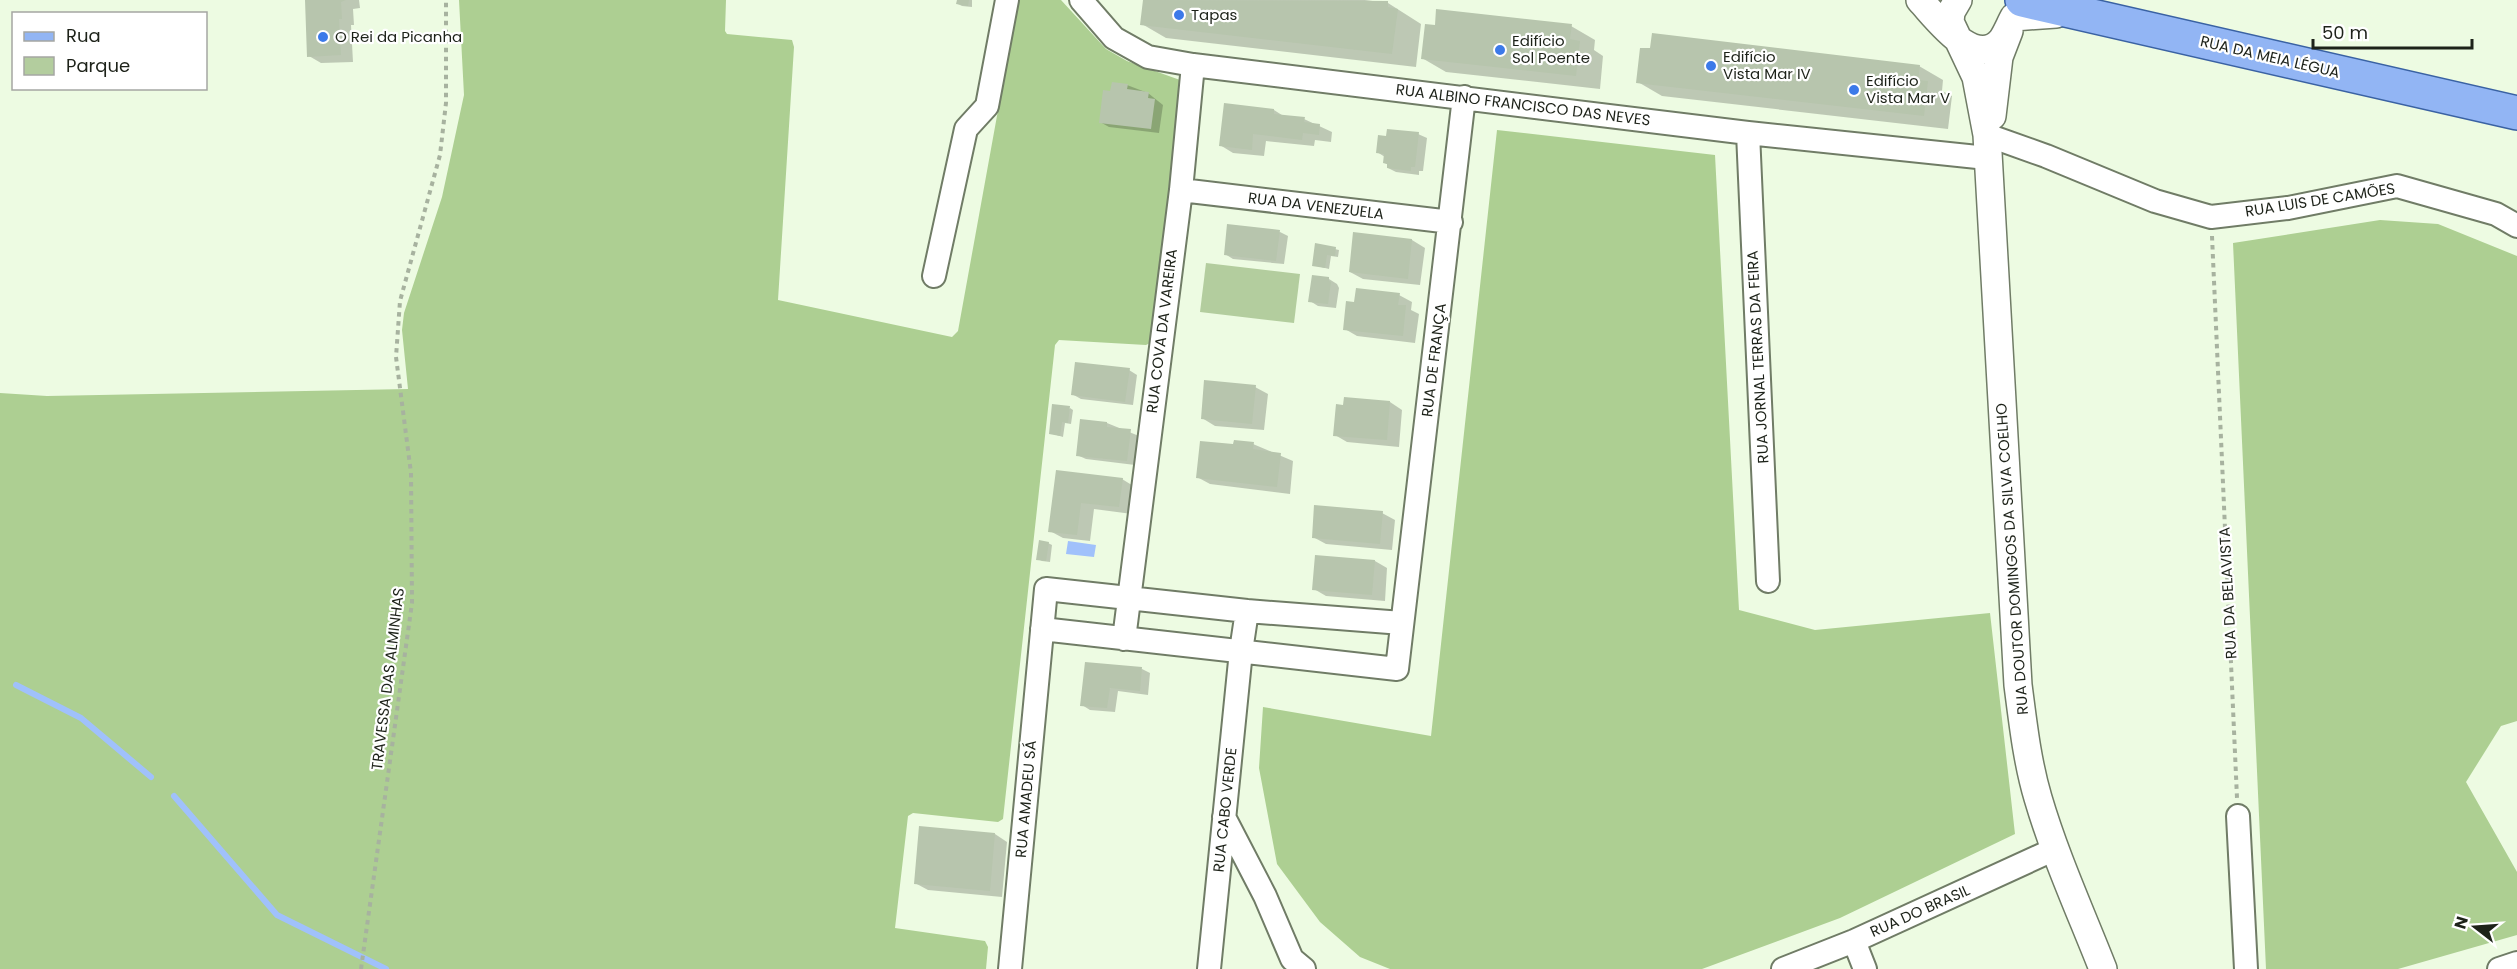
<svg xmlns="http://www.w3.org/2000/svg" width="2517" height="969" font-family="Poppins,sans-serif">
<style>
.green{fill:#b3cd9e}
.forest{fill:#adcf92}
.water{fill:#a0c1fb}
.shadow{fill:#0003}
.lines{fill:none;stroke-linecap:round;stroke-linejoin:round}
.stream{stroke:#a0c1fb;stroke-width:6}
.building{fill:#b7c5ad}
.minor-casing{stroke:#707c66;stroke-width:26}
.tertiary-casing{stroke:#707c66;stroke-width:30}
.primary-casing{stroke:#3a62a3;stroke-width:36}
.path{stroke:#a7b29f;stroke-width:4;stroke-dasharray:4.5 4.5;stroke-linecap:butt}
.minor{stroke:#fff;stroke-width:22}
.tertiary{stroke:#fff;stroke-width:27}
.primary{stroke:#92b5f4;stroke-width:33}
.poi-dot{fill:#3c7ae9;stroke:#fff;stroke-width:2}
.labels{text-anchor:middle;stroke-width:4.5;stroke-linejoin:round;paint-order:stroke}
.poi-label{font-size:15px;fill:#1d2219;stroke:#fff;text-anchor:start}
.street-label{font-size:15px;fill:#1d2219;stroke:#fff}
</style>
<rect width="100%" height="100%" fill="#edfbe2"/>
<path class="green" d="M1206 263 1300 274 1294 323 1200 312Z"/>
<path class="forest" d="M459 0H726L725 31 727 34 792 40 794 47 778 300 952 337 958 331 1018 0H1061L1106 49 1127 61 1180 80 1183 87 1150 343 1146 345 1059 340 1055 345 1003 819 998 822 913 813 908 816 895 928 985 941 988 947 986 969H0V393L47 396 408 389 402 330 404 313 442 197 464 95Z
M1497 130 1715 155 1739 610 1815 630 1990 613 2015 834 1840 918 1702 969H1390L1360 957 1320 922 1277 864 1259 768 1263 707 1431 736Z
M2380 220 2438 224 2517 256V721L2501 726 2466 782 2517 872V935L2398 969H2266L2233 243Z"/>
<path class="water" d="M1068 541 1096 545 1094 557 1066 554Z"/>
<path class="shadow" d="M306 0H359L360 8 353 9 354 25H351L353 62 321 63 309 56Z
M959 0H972V7L962 6 958 4Z
M1145 0H1365L1388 3 1421 24 1416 67 1166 38 1142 24Z
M1571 26 1595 40 1594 50 1603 56 1600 89 1446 72 1422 58Z
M1919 66 1943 80 1942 91 1952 96 1948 129 1662 96 1638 82Z
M1127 85 1148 93 1163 105 1159 133 1109 127 1100 122 1111 93Z
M1225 105 1274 110 1285 117 1304 119 1332 132 1331 142 1315 140 1314 146 1266 141 1264 156 1233 153 1220 145Z
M1418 134 1427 138 1423 171H1419V175L1396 172 1388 168 1389 165 1385 163V157L1377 152 1388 137Z
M1280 232 1288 236 1284 264 1233 259 1225 254Z
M1354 234 1412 240 1425 248 1420 285 1363 279 1350 272Z
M1317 245 1339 250 1338 257 1331 256 1329 269 1313 265Z
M1329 279 1337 284 1339 288 1336 308 1318 306 1310 301Z
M1399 295 1412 302 1411 310 1419 314 1415 343 1357 336 1345 329 1356 303Z
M1129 370 1137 375 1133 405 1081 399 1072 394Z
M1255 387 1268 394 1264 430 1215 426 1202 418Z
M1390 402 1402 410 1399 447 1347 442 1335 435Z
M1070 408 1073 410 1071 424 1065 423 1063 437 1050 433Z
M1107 423 1139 436 1135 465 1086 459 1077 455Z
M1253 444 1293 461 1290 494 1210 484 1197 477Z
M1057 472 1122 479 1135 487 1132 514 1094 509 1090 541 1063 538 1050 531Z
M1382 513 1395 520 1392 550 1326 544 1313 537Z
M1048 543 1052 545 1050 562 1042 561 1038 559Z
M1375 561 1387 568 1385 601 1326 596 1314 589Z
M1142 669 1150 673 1148 695 1118 691 1115 712 1090 710 1082 705Z
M995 834 1007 842 1002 897 928 890 915 883Z"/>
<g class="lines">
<path class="stream" d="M16 685 81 718 151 777
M174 796 277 915 386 969"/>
</g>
<path class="building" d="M305 0H346L341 2 342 19H339L341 55 307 57Z
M957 0H969L968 6 956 4Z
M1143 0 1388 1V7L1398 9 1392 54 1140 25Z
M1436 9 1572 24 1570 39 1580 41 1576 76 1421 59 1425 24 1435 25Z
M1652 33 1920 65 1918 80 1928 81 1924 116 1636 83 1640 48H1650Z
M1112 82 1128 84 1127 89 1149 92 1148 98 1155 99 1151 129 1099 123 1103 90 1110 91Z
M1224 103 1274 109V114L1305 117 1304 122 1320 124 1319 135 1303 133 1302 140 1253 134 1252 150 1219 146Z
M1387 129 1419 132 1415 167H1411V171L1387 168V164L1383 163 1384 154 1376 153 1378 135 1386 136Z
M1227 224 1280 230 1276 261 1224 255Z
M1353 232 1412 239 1408 279 1349 272Z
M1315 243 1336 247 1335 256 1327 255 1325 268 1312 266Z
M1312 275 1329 277V281L1331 282 1328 304 1308 302Z
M1356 288 1400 293 1398 305H1406L1403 336 1343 330 1346 301 1354 302Z
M1075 362 1130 368 1125 402 1071 395Z
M1204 380 1256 385 1252 424 1201 419Z
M1344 397 1390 401 1387 440 1333 436 1336 404 1343 405Z
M1052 404 1070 406 1068 423 1062 422 1060 436 1049 434Z
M1080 419 1107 422V427L1131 429 1127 461 1076 456Z
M1234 440 1254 442 1253 449 1281 453 1277 487 1196 478 1200 441 1233 444Z
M1056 470 1123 478 1119 507 1081 503 1077 535 1048 532Z
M1314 505 1383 511 1380 544 1312 538Z
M1039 540 1049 542 1046 561 1036 560Z
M1315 555 1375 560 1372 595 1312 590Z
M1085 662 1142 667 1140 691 1110 688 1107 708 1080 706Z
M919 826 995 833 990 891 914 884Z"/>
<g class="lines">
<g class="minor-casing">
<path id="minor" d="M1081 0 1114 38 1148 57 1193 65 1748 133 1987 158
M1748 133 1768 581
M1987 135 2046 156 2155 201 2211 217 2288 208 2397 186 2496 214 2517 226
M1181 190 1451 222
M934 276 966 129 987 106 1007 0
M1042 629 1397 669 1464 97
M1124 639 1181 190 1193 65
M2238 816 2246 969
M1224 817 1265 896 1292 959 1304 969
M1854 941 1865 969
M1010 969 1046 589 1247 611 1402 623
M1209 969 1241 651 1247 611
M1783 969 1854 941 2055 849
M2499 969 2517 963"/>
</g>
<g class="tertiary-casing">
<path id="tertiary" d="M1920 0C1937 18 1974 70 2001 41 2006 35 2010 24 2014 17L2056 14
M1958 0 1951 12 1950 22 1976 77 1987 135 2018 685C2023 723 2027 761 2038 798 2055 856 2081 913 2103 969
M1992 116 1999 57 2009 31"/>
</g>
<g class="primary-casing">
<path id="primary" d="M2022 0 2517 113"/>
</g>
<path class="path" d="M2212 236 2237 798
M361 969 412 603 411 473 396 357 400 301 440 155 446 103V0"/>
<use href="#minor" class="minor"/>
<use href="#tertiary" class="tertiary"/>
<use href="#primary" class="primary"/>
</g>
<g class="poi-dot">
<circle cx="1179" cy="15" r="6"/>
<circle cx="323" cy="37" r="6"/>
<circle cx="1500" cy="50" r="6"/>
<circle cx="1711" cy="66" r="6"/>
<circle cx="1854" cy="90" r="6"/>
</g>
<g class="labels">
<g class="poi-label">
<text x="1191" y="20">Tapas</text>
<text x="335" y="42">O Rei da Picanha</text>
<text x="1512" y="46">Edifício<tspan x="1512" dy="17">Sol Poente</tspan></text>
<text x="1723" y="62">Edifício<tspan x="1723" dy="17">Vista Mar IV</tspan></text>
<text x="1866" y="86">Edifício<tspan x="1866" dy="17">Vista Mar V</tspan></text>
</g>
<g class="street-label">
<text transform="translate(2270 57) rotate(13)" y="5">RUA DA MEIA LÉGUA</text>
<text transform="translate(1523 105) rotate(7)" y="5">RUA ALBINO FRANCISCO DAS NEVES</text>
<text transform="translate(2320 200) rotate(-9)" y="5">RUA LUIS DE CAMÕES</text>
<text transform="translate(1316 206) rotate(7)" y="5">RUA DA VENEZUELA</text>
<text transform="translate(1162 331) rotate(-83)" y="5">RUA COVA DA VAREIRA</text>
<text transform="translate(1758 357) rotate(-93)" y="5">RUA JORNAL TERRAS DA FEIRA</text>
<text transform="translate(1434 360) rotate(-83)" y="5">RUA DE FRANÇA</text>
<text transform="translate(2012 559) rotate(-94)" y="5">RUA DOUTOR DOMINGOS DA SILVA COELHO</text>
<text transform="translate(2228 593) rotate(-93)" y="5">RUA DA BELAVISTA</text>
<text transform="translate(388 679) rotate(-83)" y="5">TRAVESSA DAS ALMINHAS</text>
<text transform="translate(1026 799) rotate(-85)" y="5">RUA AMADEU SÁ</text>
<text transform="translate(1225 810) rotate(-84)" y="5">RUA CABO VERDE</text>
<text transform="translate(1920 911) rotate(-24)" y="5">RUA DO BRASIL</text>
</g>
</g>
<rect x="12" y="12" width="195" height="78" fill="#ffffff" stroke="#a5a7a3" stroke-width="1.5"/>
<rect x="24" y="32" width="30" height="9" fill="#92b5f4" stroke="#a5a7a3" stroke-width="1.5"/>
<text x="66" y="42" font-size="18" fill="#1d2219">Rua</text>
<rect x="24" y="57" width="30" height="18" fill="#b3cd9e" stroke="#a5a7a3" stroke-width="1.5"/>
<text x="66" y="72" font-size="18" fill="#1d2219">Parque</text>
<g transform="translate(2475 927) rotate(287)" stroke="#ffffff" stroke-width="4.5" paint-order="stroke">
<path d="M0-4.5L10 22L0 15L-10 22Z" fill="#1d2219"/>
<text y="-9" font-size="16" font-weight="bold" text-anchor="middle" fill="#1d2219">N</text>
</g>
<path d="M2313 39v9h159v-9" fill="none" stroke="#1d2219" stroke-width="3"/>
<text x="2322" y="39" font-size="18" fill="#1d2219" stroke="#ffffff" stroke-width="4.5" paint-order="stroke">50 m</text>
</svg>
